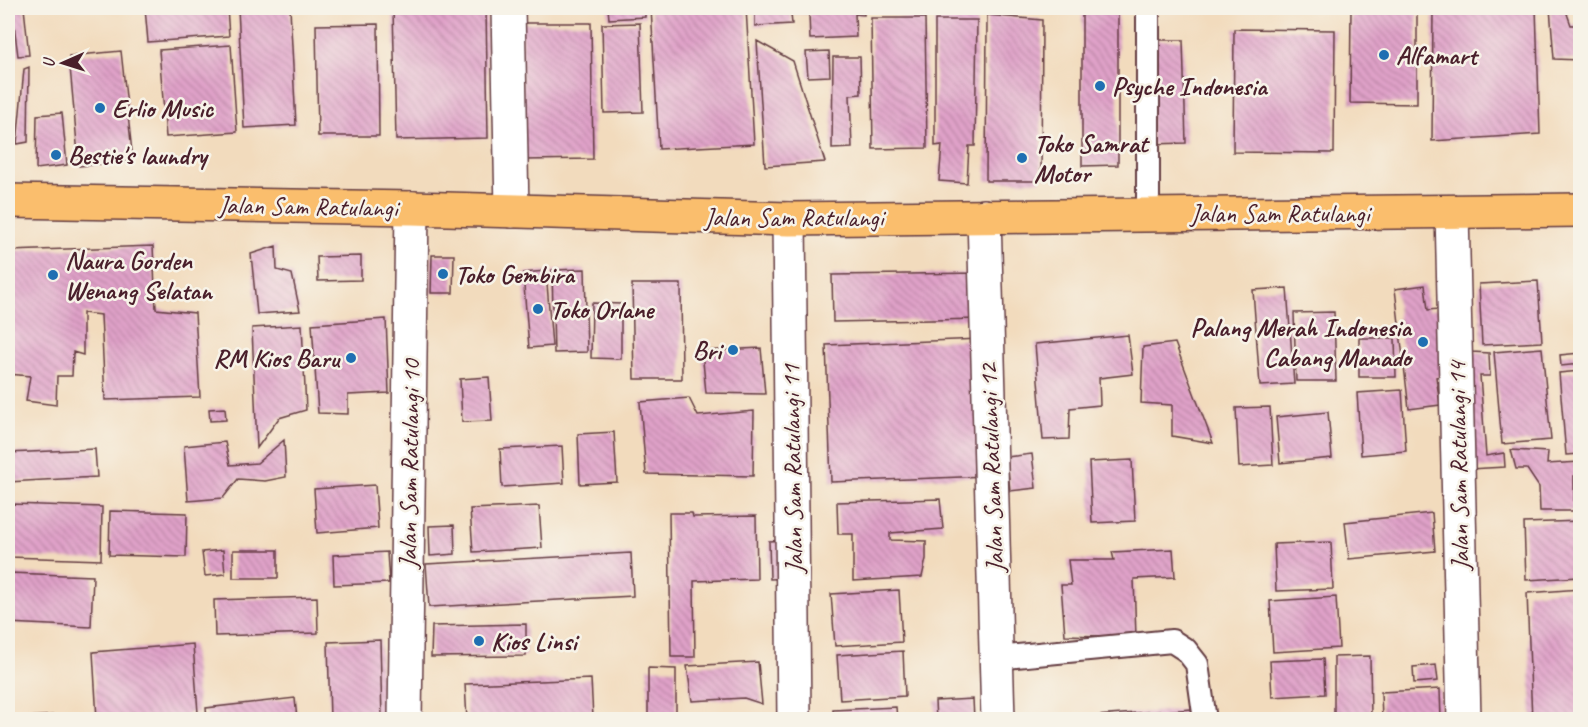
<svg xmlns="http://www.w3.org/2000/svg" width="1588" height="727" font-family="Caveat,sans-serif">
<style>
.building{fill:url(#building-back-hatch)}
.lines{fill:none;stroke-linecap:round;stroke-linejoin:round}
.service-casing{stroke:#633b41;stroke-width:26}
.minor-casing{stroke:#633b41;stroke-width:36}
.primary-casing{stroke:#633b41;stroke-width:36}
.service{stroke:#fff;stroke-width:22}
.minor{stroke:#fff;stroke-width:33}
.primary{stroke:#fabe6d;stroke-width:33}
.poi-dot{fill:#1f6fb2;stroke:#f7f3e8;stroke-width:2}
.labels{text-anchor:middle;stroke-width:5;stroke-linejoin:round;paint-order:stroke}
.poi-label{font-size:26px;font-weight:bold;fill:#4a1f2b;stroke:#f7f3e8;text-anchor:start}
.street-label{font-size:26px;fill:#4a1f2b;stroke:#f7f3e8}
</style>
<defs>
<pattern id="building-back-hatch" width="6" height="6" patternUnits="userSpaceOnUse" patternTransform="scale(1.5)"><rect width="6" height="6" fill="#e0a2c9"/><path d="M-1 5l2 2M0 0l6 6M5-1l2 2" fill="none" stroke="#b883a3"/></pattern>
</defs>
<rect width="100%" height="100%" fill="#f7f3e8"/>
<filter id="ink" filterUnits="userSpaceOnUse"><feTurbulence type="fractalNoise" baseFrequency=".0167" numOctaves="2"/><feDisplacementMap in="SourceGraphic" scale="12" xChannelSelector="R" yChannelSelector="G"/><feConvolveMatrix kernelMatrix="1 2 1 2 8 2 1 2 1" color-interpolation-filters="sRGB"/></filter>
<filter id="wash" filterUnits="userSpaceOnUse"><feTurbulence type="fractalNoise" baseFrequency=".008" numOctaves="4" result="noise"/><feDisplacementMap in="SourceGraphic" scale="24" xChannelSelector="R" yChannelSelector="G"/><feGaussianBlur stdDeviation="1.35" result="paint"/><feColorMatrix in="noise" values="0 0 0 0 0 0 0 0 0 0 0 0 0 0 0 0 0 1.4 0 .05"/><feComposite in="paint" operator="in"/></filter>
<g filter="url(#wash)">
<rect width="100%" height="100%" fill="#f2dbbd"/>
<g id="blocks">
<path class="building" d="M12 8H24L29 55 18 56Z
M145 8H227L229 36 148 42Z
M238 8H290L296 125 244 128Z
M393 8H486L488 138 396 140Z
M608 8H645V17L609 19Z
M651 8H746L754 144 659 149Z
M755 8H864V15L855 14 856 37 810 39 809 14H791L792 24 755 26Z
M1082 8H1118V165L1082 166Z
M1351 8H1417V104L1350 103Z
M1433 8H1536L1540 134 1432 141Z
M1550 8H1565L1571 25H1580V60L1554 59Z
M987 15 1042 20 1041 181H986Z
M871 18H925L927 148 873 149Z
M935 20H977L975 146H969L967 183 939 181 942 145 935 146Z
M521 23H591L593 159 523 160Z
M640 23 643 112 604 113 602 24Z
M378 24 379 136H318L316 25Z
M1234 29 1335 30 1334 153 1233 152Z
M1149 40H1183L1186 143 1152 144Z
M757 41 793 61 825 162 765 166Z
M231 45 237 132 166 137 159 50Z
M121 51 133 161 79 166 69 56Z
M829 51 830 76 808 77 806 52Z
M833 57H860L861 94 850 95 852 148 832 149Z
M29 67 28 142 17 144 24 69Z
M62 113 67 165 36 169 37 115Z
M153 246 156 309 195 313 200 397 105 400 101 315 83 313V355L73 352 72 376H57L56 405 26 401 30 376 8 374 9 251Z
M276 246 277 270 292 274 300 311 257 314 251 254Z
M432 255H454L453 293H431Z
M361 256V280L318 281 317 257Z
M585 269 587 352 554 353 552 270Z
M546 271 552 346 529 348 523 273Z
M981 273V319L833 322 832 275Z
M1538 281 1542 342 1482 345 1479 284Z
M632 284H681L682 379H634Z
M1425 285 1428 310 1439 309 1449 375 1436 377 1440 405 1409 409 1395 289Z
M1287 288 1294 384 1260 386 1253 290Z
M592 303 621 304V359L591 358Z
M1334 312 1336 381H1296L1294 313Z
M386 319 389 393 348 395V414L318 413 312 324Z
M302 325 306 410 279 418 257 448 252 328Z
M1128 335 1133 374 1099 378 1100 405 1070 408 1069 439 1043 440 1035 344Z
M1359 338H1395L1396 377H1359Z
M981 339 987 476 831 482 826 345Z
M1472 340V352L1489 353 1490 376H1480L1486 456 1504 453 1505 467 1469 469 1459 343Z
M1175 343 1213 443 1172 436V405L1141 403 1143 347Z
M761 348 765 394 706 393 702 351Z
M1542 348 1551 440 1502 444 1494 352Z
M1580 353V364L1561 366 1560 355Z
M1580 371V454L1566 455 1559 373Z
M489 377 492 421 462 422 460 379Z
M1402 390 1406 451 1361 455 1357 393Z
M689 398 698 416 754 411 753 476 646 474 640 402Z
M1270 407 1273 465 1239 467 1236 408Z
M225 408 226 420 210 421 209 409Z
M1328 412 1332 458 1280 463 1276 417Z
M614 432 617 482 580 484 578 434Z
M284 440 286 477 265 481 238 479 223 498 188 501 184 446 225 442 230 465 257 463Z
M562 446 564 483 502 487 500 449Z
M95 449 97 477 8 482V453Z
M1511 450 1548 452 1547 464 1580 462V475L1574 476V511H1540L1539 487 1527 469H1516Z
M1032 454 1036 488 1010 491 1007 457Z
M1132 460 1135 521 1092 523 1089 462Z
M375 485 378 528 317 533 314 489Z
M940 499 943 529 890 533V540L926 541V559L922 577 853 581V534H838L837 502Z
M11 504 102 507 101 560 9 557Z
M539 506 542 548 473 552 470 509Z
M110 511 187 513 186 557 109 555Z
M669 513H692L693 517 756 516 757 579 694 581 695 657H671Z
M1432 513 1435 551 1349 559 1345 522Z
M1580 521V577L1526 580 1524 523Z
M454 525 455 554 430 556 429 526Z
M789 540 790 578 770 579 769 541Z
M1331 542 1333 589 1276 591 1274 544Z
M1173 549 1175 577 1134 579 1136 637 1065 635 1061 585H1071L1068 560H1114L1112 552Z
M223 550 225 574 205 576 202 552Z
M233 550H278V578H233Z
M387 552 389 583 334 585 333 555Z
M631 553 633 596 429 607 426 564Z
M8 573 93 576 91 627 8 623Z
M1580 589V642H1577L1580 720H1532L1527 593Z
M899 590 902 642 835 646 831 594Z
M317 597 318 633 215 636 214 600Z
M1336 597 1339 648 1273 652 1270 601Z
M526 624V656L431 657 432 626Z
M380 640 382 719 330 720 328 642Z
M193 644 198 713H188V720L97 719 93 652Z
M903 651 905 696 840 700 837 655Z
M1370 656 1371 720H1334V657Z
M1323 659 1325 694 1272 697 1270 661Z
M758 662 762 704 744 698 692 701 687 666Z
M1436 665 1438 681 1414 683 1413 667Z
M648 668 676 669V720H648Z
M591 679 593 718 467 720 465 684Z
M1440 689 1441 720H1382L1381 692Z
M295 698 297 720H207L206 708Z
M973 699 974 720H936L935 701Z
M896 707 897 720H833V710Z
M1192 709 1193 720H1067V718Z
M86 713 87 720H14V718Z"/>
</g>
</g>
<g filter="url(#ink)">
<use href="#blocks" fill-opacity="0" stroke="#633b41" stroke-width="1.5"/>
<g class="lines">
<g class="service-casing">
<path id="service" d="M1148 8V214
M996 658 1172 641 1186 650 1197 664 1205 720"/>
</g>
<g class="minor-casing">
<path id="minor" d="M508 8 512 211
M1452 212 1464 720
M984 216 998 720
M789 219 794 720
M405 720 412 208"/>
</g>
<g class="primary-casing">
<path id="primary" d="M8 201 412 208 789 219 1580 210"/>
</g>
<use href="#service" class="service"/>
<use href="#minor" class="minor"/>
<use href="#primary" class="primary"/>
</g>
</g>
<g class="poi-dot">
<circle cx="1384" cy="55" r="6"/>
<circle cx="1100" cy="86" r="6"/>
<circle cx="100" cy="108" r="6"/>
<circle cx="56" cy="155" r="6"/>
<circle cx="1022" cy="158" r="6"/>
<circle cx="443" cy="274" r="6"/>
<circle cx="53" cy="275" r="6"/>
<circle cx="538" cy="309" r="6"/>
<circle cx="1423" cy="342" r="6"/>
<circle cx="733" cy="350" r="6"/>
<circle cx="351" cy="358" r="6"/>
<circle cx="479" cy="641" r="6"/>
</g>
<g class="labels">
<g class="poi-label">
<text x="1396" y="64">Alfamart</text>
<text x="1112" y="95">Psyche Indonesia</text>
<text x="112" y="117">Erlio Music</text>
<text x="1034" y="152">Toko Samrat<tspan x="1034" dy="30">Motor</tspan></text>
<text x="68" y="164">Bestie's laundry</text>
<text x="65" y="269">Naura Gorden<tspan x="65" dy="30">Wenang Selatan</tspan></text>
<text x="455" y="283">Toko Gembira</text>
<text x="550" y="318">Toko Orlane</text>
<text x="1411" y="336" text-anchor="end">Palang Merah Indonesia<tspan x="1411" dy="30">Cabang Manado</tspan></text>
<text x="721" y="359" text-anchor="end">Bri</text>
<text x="339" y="367" text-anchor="end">RM Kios Baru</text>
<text x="491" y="650">Kios Linsi</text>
</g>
<g class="street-label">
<text transform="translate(308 206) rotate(1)" y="9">Jalan Sam Ratulangi</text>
<text x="1280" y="222">Jalan Sam Ratulangi</text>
<text x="794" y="226">Jalan Sam Ratulangi</text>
<text transform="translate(409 464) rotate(-89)" y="9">Jalan Sam Ratulangi 10</text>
<text transform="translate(1458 466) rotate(-91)" y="9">Jalan Sam Ratulangi 14</text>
<text transform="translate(991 468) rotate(-92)" y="9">Jalan Sam Ratulangi 12</text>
<text transform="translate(792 469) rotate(-91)" y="9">Jalan Sam Ratulangi 11</text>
</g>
</g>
<rect width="1588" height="727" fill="none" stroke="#f7f3e8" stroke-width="30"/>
<g transform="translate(63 63) rotate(267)" stroke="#f7f3e8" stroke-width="4.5" paint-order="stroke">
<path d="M0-4.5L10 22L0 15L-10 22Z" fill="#4a1f2b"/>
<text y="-9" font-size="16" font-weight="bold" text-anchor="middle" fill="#4a1f2b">U</text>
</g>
</svg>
